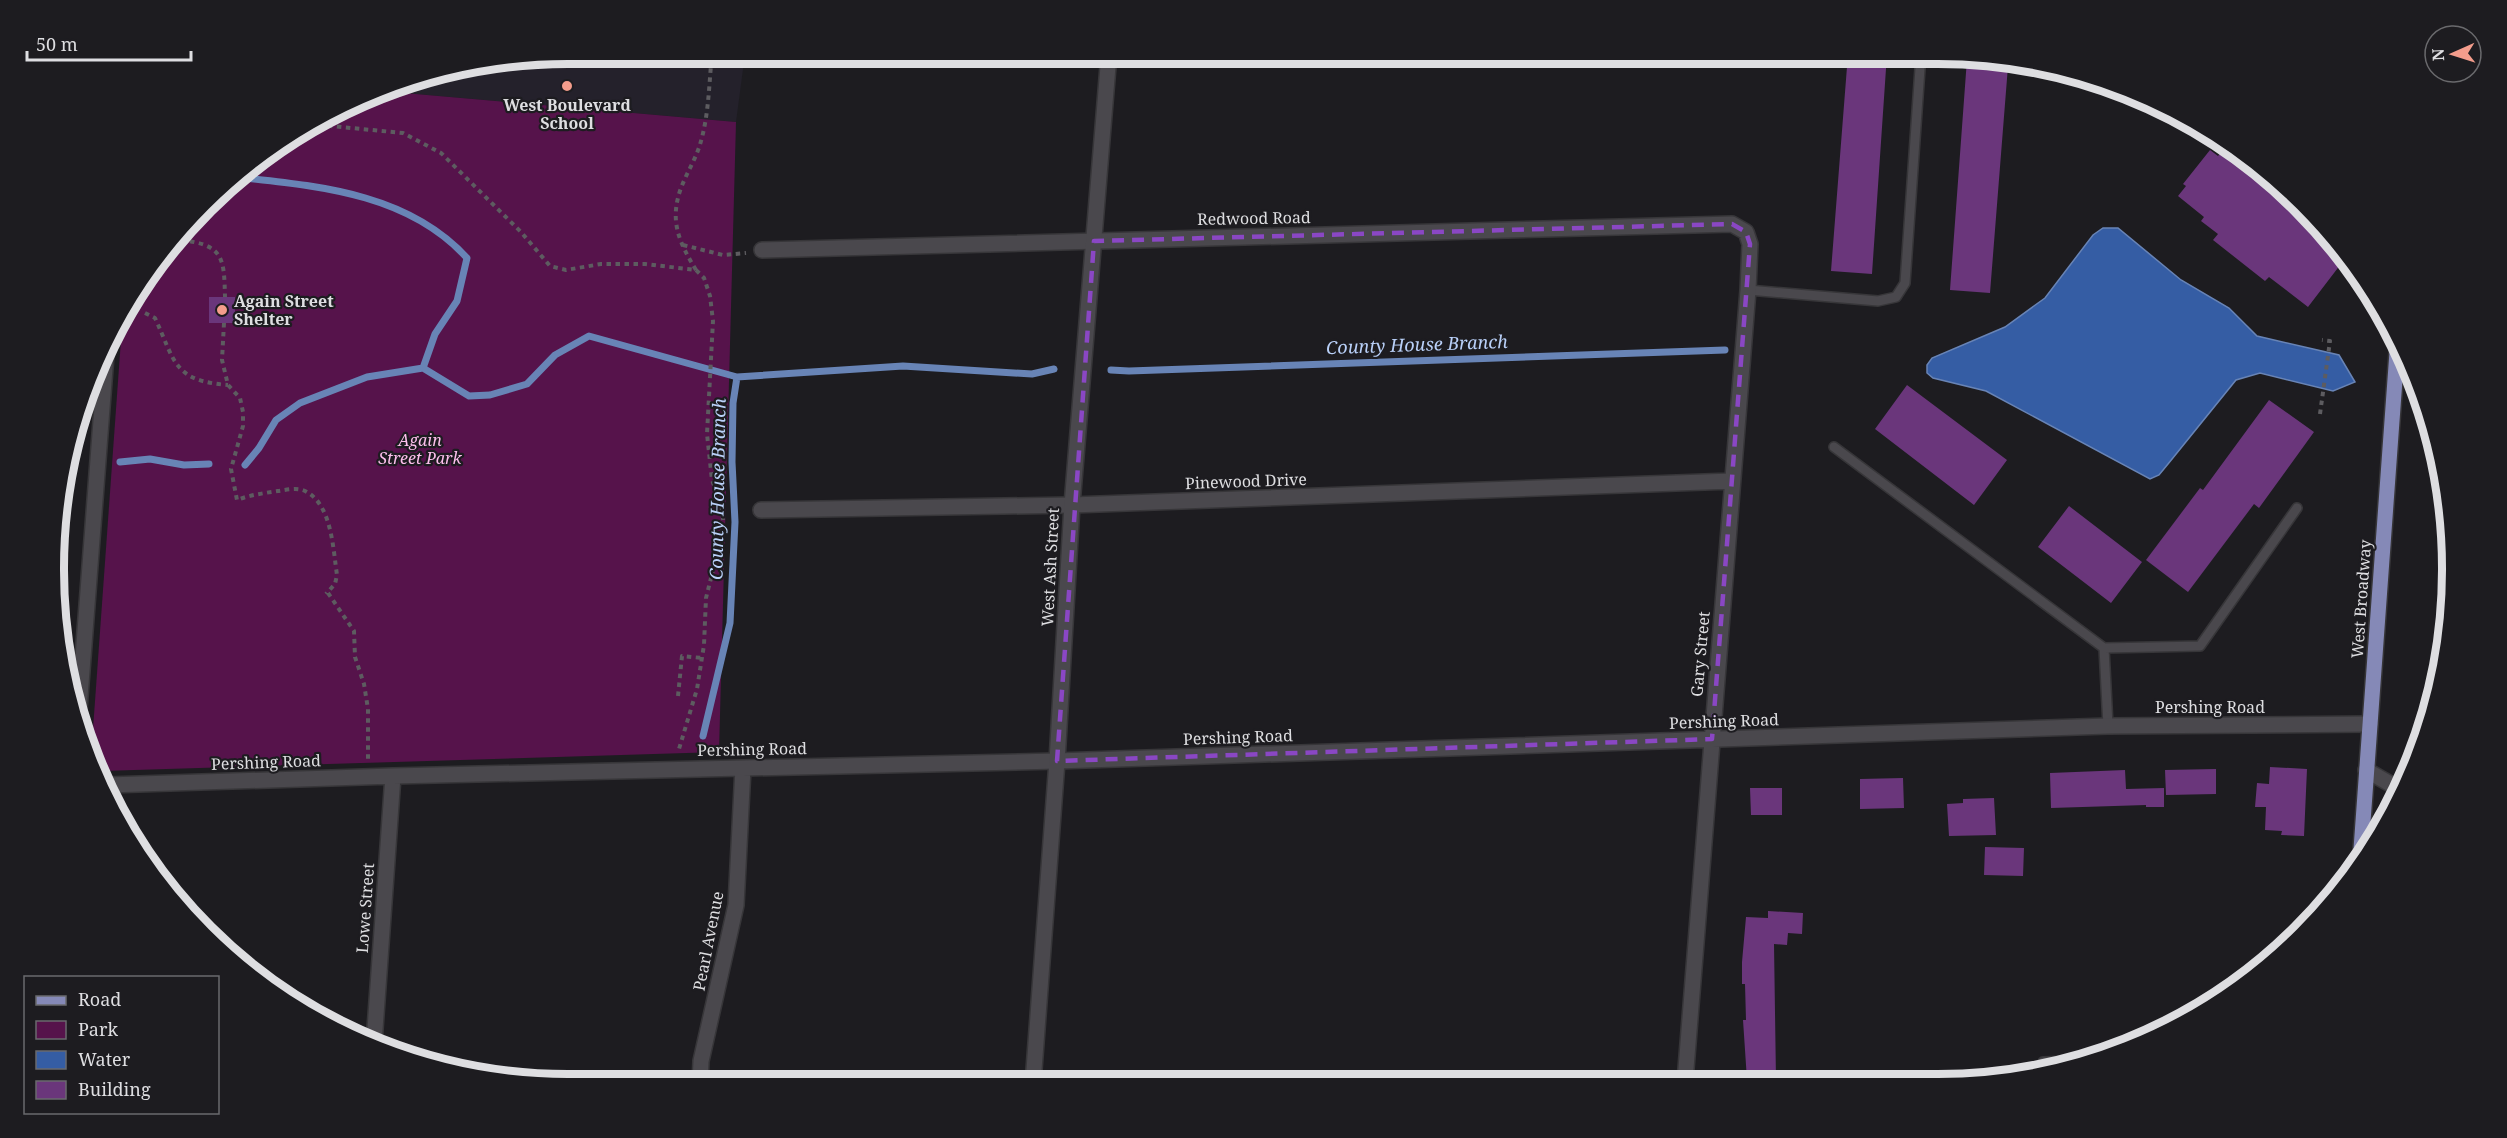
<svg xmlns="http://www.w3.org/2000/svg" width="2507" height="1138" font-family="'Noto Serif',serif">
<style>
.built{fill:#24212b}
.green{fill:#56134b}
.water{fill:#355da4;stroke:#6884b6;stroke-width:1.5}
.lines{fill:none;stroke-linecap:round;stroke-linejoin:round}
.stream{stroke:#6884b6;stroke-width:7}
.building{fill:#6a367b}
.service-casing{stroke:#373639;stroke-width:12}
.minor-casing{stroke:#373639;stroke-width:18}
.tertiary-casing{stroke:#373639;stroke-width:18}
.primary-casing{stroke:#373639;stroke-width:18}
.path{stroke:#5d5c60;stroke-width:4;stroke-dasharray:4.5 4.5;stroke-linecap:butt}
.service{stroke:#4a484d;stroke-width:9}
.minor{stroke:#4a484d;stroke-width:15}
.tertiary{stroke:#4a484d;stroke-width:15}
.primary{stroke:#8589b7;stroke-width:15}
.marked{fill:none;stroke:#8a47c4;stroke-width:4.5;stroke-dasharray:12 8;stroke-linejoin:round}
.poi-dot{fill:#f49d8c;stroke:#1d1c20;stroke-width:2}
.labels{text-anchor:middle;stroke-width:4.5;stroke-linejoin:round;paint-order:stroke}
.poi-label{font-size:16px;font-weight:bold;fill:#dedee1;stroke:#1d1c20}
.street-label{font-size:16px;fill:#dedee1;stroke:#1d1c20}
.park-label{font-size:16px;font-style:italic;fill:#fdbfed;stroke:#1d1c20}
.water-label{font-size:18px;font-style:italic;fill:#b9d0f8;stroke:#1d1c20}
.rim{fill:none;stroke:#dedee1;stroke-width:8}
</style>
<rect width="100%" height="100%" fill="#1d1c20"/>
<path class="built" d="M569 54H745L736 122 381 91 403 81Z"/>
<path class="green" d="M381 91 736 122 719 752 102 771 92 743 123 312 230 182 312 123Z"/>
<path class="water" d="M2103 228H2118L2181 280 2229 308 2257 336 2339 355 2355 382 2333 391 2260 373 2236 380 2168 464 2159 475 2150 479 1986 391 1933 378 1927 373V365L1932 358 2005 327 2045 298 2093 235Z"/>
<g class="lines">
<path class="stream" d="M236 177C318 186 408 193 467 258L457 301 435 334 423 368
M1111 370 1129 371 1725 350
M2424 426 2434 432
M120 462 150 459 184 465 209 464
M245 465 259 448 276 420 300 403 367 377 423 368 469 396 490 395 527 384 555 355 589 336 737 377
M703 736 730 623 735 522 732 462 733 403 737 377 903 366 1032 374 1054 369"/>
</g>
<path class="building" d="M1848 54H1887L1872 274 1831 271Z
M1967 59 2008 66 1990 293 1950 290Z
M2227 145 2247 160 2245 163 2301 207 2316 223 2313 225 2332 240 2347 256 2308 307 2269 277 2265 281 2213 240 2218 234 2201 221 2204 217 2178 196 2186 186 2183 184 2210 150 2218 156Z
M209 297H235V323H209Z
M1907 385 2007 460 1974 505 1875 429Z
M2269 400 2314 432 2259 508 2254 504 2188 592 2146 560 2200 488 2203 490Z
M2069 506 2142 562 2111 603 2038 547Z
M2270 767 2307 769 2304 836 2281 835 2282 831 2265 830 2266 807H2255L2257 783 2269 784Z
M2216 769V794L2166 795 2165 770Z
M2125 770 2126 789 2164 788V807H2146V805L2051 808 2050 773Z
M1903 778 1904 808 1860 809V779Z
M1750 788H1782V815H1751Z
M1994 798 1996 835 1949 836 1947 804 1963 803V799Z
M1985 847 2024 848 2023 876 1984 875Z
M1768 911 1803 913 1802 934 1788 933 1787 945 1774 944 1776 1080H1747L1743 1020H1746L1745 984H1742V962L1746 917 1768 918Z"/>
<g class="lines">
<g class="service-casing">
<path id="service" d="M1748 290 1878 301 1896 297 1905 283 1921 54
M1834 447 2104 648 2200 646 2297 508
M2104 648 2108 726
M2043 1062 2074 1061"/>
</g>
<g class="minor-casing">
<path id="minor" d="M762 250 1732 224 1746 232 1750 244 1748 290 1685 1081
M761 510 1072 505 1732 481
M79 710 106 355
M2366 770 2399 789
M108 785 393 776 1057 761 2108 726 2370 724
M374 1043 393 776
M700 1084 701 1061 736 905 743 768"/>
</g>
<g class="tertiary-casing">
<path id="tertiary" d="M1033 1083 1057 761 1072 505 1109 54"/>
</g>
<g class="primary-casing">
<path id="primary" d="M2360 863 2398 338"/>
</g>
<path class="path" d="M310 124 403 133 441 153 521 232 550 266 566 270 601 264H645L696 270 704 278 710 296 713 321 707 434 712 480 721 505 724 526 706 598 704 645 697 689 679 749
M181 240C224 245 224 258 225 297
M683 245 723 255 746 253
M696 270C679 242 669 221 681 188 687 172 697 157 701 141 709 113 709 83 712 54
M145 313 155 318C175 361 173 381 228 385
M224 323 222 360 228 385 240 398 243 412V426L231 469 237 500C250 495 264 493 278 491 286 490 297 487 305 491 332 504 333 549 337 575L335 584 326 594
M2320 414 2330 341 2322 340
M328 593 354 631 355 657 364 684 368 709V761
M678 696 682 656 702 658"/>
<use href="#service" class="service"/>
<use href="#minor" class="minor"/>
<use href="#tertiary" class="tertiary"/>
<use href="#primary" class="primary"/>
</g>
<path class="marked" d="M1732 224 1746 232 1750 244 1712 739 1057 761 1094 241Z"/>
<g class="poi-dot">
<circle cx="567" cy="86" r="6"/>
<circle cx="222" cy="310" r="6"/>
</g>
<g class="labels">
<g class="poi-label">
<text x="567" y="111">West Boulevard<tspan x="567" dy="18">School</tspan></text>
<text x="234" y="307" text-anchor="start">Again Street<tspan x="234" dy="18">Shelter</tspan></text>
</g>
<g class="street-label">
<text transform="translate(1254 218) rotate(-1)" y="6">Redwood Road</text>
<text transform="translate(1246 481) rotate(-2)" y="6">Pinewood Drive</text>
<text transform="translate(1050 567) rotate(-87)" y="6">West Ash Street</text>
<text transform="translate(2361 599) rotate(-86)" y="6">West Broadway</text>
<text transform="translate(1700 654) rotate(-85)" y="6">Gary Street</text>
<text x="2210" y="713">Pershing Road</text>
<text transform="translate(1724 721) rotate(-2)" y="6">Pershing Road</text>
<text transform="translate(1238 737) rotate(-2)" y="6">Pershing Road</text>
<text transform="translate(752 749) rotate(-1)" y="6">Pershing Road</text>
<text transform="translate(266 762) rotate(-2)" y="6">Pershing Road</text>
<text transform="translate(365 908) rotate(-86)" y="6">Lowe Street</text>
<text transform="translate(708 941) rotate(-79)" y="6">Pearl Avenue</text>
</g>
<g class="park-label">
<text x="420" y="446">Again<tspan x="420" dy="18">Street Park</tspan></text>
</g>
<g class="water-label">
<text transform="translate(1417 345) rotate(-2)" y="6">County House Branch</text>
<text transform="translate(718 489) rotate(-89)" y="6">County House Branch</text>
</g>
</g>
<path d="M0 0H2507V1138H0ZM568 64H1938A504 504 0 0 1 2442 568V570A504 504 0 0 1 1938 1074H568A504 504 0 0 1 64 570V568A504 504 0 0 1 568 64Z" fill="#1d1c20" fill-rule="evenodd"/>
<path class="rim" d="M568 64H1938A504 504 0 0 1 2442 568V570A504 504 0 0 1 1938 1074H568A504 504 0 0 1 64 570V568A504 504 0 0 1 568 64Z"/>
<rect x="24" y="976" width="195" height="138" fill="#1d1c20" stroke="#6a6a6d" stroke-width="1.5"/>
<rect x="36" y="996" width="30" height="9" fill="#8589b7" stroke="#6a6a6d" stroke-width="1.5"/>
<text x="78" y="1006" font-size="18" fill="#dedee1">Road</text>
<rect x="36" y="1021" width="30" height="18" fill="#56134b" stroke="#6a6a6d" stroke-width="1.5"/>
<text x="78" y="1036" font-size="18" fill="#dedee1">Park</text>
<rect x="36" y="1051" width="30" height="18" fill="#355da4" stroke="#6a6a6d" stroke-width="1.5"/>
<text x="78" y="1066" font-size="18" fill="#dedee1">Water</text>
<rect x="36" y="1081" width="30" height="18" fill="#6a367b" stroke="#6a6a6d" stroke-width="1.5"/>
<text x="78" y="1096" font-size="18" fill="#dedee1">Building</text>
<g transform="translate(2453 54) rotate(267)"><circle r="28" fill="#1d1c20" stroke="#6a6a6d" stroke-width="1.5"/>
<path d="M0-4.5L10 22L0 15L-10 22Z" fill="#f49d8c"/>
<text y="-9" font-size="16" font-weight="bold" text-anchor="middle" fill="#dedee1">N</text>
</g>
<path d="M27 51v9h164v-9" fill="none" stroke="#dedee1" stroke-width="3"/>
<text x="36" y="51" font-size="18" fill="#dedee1" stroke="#1d1c20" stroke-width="4.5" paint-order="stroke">50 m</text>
</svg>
